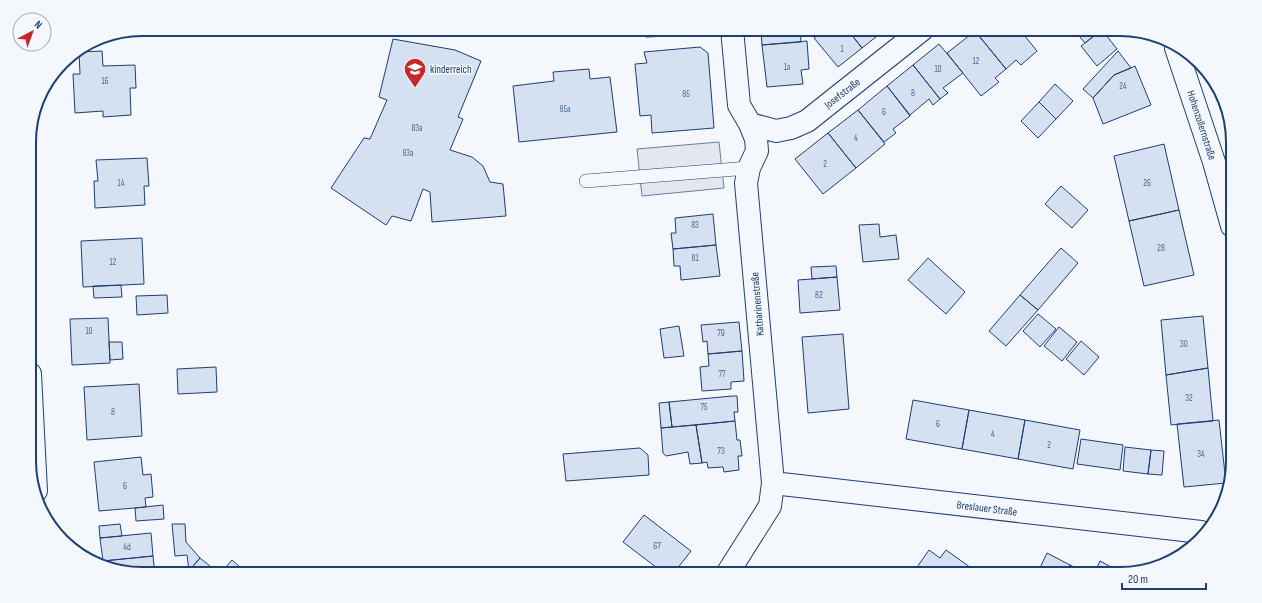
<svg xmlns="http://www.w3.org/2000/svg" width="1262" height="603" font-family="'Sofia Sans Condensed',sans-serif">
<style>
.parking{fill:#e3e8f0;stroke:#687fa3}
.building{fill:#d5e0f0;stroke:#1d3f73}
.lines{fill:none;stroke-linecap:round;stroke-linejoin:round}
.lane-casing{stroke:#1d3f73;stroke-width:14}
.street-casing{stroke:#1d3f73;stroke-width:24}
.lane{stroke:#f4f7fb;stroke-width:13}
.street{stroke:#f4f7fb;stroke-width:22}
.labels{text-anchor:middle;stroke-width:3;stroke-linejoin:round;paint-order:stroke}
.number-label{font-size:9px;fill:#4b6792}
.poi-label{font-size:11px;fill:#1d3f73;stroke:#f4f7fb;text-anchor:start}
.street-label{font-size:11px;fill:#1d3f73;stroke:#f4f7fb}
.rim{fill:none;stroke:#1d3f73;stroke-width:2}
</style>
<rect width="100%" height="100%" fill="#f4f7fb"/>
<path class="parking" d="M719 142 724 188 642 196 637 149Z"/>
<path class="building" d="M646 29H692V35L646 37Z
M779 29H800L801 42 762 45 761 31Z
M826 29H847L862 48 838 67 814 38Z
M847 29H878L881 33 862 48Z
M977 29H1019L1037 51 1021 65 1016 60 1006 69 975 31Z
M1073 29H1102L1085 43Z
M1102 30 1117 49 1097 66 1081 46Z
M975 31 1006 69 995 78 999 82 981 96 947 53Z
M393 39 455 50 481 61 458 117 463 119 450 150 472 157 483 166 490 182 503 184 506 216 432 222 430 192 423 189 411 221 392 216 386 225 331 188 364 138 370 139 387 100 379 97Z
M807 41 809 69 801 70 803 84 767 87 762 45Z
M939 44 963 73 943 88 948 93 940 99 913 65Z
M700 47 708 53 714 128 652 133 651 115 640 116 635 64 647 63 644 52Z
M102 51 103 66 135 65 136 88H130L131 115 103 117V111L75 113 73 74H80L79 52Z
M1118 51 1131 68 1114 75 1093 98 1083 89Z
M913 65 940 99 933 105 929 99 910 115 887 86Z
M1135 66 1151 105 1103 124 1093 98 1114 75Z
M589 69 590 79 610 77 617 132 519 142 513 86 554 81 553 72Z
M1055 84 1073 101 1056 119 1039 102Z
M887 86 910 116 893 129 896 133 884 142 858 110Z
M1039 102 1056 119 1038 138 1021 121Z
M858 110 885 144 856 168 828 133Z
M828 133 856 168 823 194 795 159Z
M1164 144 1179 210 1129 221 1114 156Z
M147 158 149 186H144L145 205 95 208 94 181H98L96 160Z
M1061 186 1088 210 1072 228 1045 204Z
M1179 210 1194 275 1144 286 1129 221Z
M713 214 716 245 673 249 671 233H676L675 218Z
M879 224 880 237 896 235 899 259 863 262 859 225Z
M142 238 144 284 83 287 81 241Z
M716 245 720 276 681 280 680 266H674L673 249Z
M1061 248 1078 263 1038 310 1020 295Z
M928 258 965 292 946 314 908 280Z
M836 266 837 277 812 279 811 267Z
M837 277 840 310 800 313 798 280Z
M121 285 122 297 94 298 93 286Z
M167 295 168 313 137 315 136 296Z
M1020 295 1038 310 1006 346 989 331Z
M1038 314 1056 329 1040 347 1023 331Z
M1203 316 1208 368 1166 375 1161 320Z
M108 318 110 363 72 365 70 319Z
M739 322 742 351 708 354 707 341 703 342 701 325Z
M679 326 684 356 664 358 660 329Z
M1059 327 1077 342 1062 361 1044 346Z
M843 334 849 409 808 413 802 337Z
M1081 341 1099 357 1084 375 1066 359Z
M109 342H122L123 359 110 360Z
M742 351 744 381 731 382V389L702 391 700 367 709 366 708 354Z
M216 367 217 392 178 394 177 369Z
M1208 368 1213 421 1171 425 1166 375Z
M139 384 142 436 87 440 84 387Z
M732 396H737L738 412H734L735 421 672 427 669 402Z
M913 400 969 410 962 449 906 439Z
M669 402 672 427 661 428 659 403Z
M969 410 1025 420 1018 459 962 449Z
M1025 420 1080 430 1073 469 1018 459Z
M1219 420 1226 483 1184 487 1177 424Z
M735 421 737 440H740L742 456H738L739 470 724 472 723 467 708 468 707 462 702 463 696 425Z
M696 425 702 463 690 464 688 452 666 456 663 453 661 428Z
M1081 439 1123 445 1120 470 1077 464Z
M1125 447 1151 450 1148 474 1123 471Z
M640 448 648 455 649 475 566 481 563 454Z
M1151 450 1164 451 1162 475 1148 474Z
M141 457 143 475 151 474 153 497 145 498 146 507 99 511 94 462Z
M163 505 164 519 136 521 135 508Z
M644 515 691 551 673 574H665L623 542Z
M120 524 122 536 100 538 99 526Z
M172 524H185L186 542 200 558 189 571 187 555 175 556Z
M151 533 153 556 103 561 100 538Z
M929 550 940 558 946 550 974 570 971 574H920L915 570Z
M1047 553 1070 565 1065 574H1037Z
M153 556 155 574H142L104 566 103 561Z
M200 558 210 566 203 574H186Z
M232 560 248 574H220Z
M1100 561 1111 567 1108 574H1094Z
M1070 565 1089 574H1065Z"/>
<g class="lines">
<g class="lane-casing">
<path id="lane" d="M586 181 749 168"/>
</g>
<g class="street-casing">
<path id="street" d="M1176 48 1214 162 1232 226
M750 124 776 131 791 128 807 121 923 29
M30 374 36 491
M773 483 1201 532
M727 574 770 506 773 483 746 183 749 168 757 151 756 139 750 124 739 105 732 29"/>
</g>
<use href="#lane" class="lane"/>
<use href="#street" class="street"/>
</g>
<defs>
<g id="school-pin" transform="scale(1.15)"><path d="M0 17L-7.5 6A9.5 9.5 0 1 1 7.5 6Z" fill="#c62828" stroke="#f4f7fb"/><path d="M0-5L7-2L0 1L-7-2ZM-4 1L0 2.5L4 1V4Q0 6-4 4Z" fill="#fff"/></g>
</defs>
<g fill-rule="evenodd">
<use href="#school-pin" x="415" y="69"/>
</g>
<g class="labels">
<g class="number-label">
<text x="842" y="52">1</text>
<text x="976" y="64">12</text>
<text x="787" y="70">1a</text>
<text x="938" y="72">10</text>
<text x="105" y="84">16</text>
<text x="1123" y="89">24</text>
<text x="913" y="96">8</text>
<text x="686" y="97">85</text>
<text x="565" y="112">85a</text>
<text x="884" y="115">6</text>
<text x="417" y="131">83a</text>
<text x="856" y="141">4</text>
<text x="408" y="156">83a</text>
<text x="825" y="167">2</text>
<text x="121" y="186">14</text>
<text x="1147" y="186">26</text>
<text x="695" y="228">83</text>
<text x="1161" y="251">28</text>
<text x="695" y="261">81</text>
<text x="113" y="265">12</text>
<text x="819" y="298">82</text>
<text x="89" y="334">10</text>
<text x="721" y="336">79</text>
<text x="1184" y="347">30</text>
<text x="722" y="377">77</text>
<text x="1189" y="401">32</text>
<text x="704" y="410">75</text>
<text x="113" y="415">8</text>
<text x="938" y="427">6</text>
<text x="993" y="437">4</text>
<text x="1049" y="448">2</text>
<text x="721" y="454">73</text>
<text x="1201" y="457">34</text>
<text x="125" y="489">6</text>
<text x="657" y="549">67</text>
<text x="127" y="550">4d</text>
</g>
<g class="poi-label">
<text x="430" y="73">kinderreich</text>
</g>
<g class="street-label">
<text transform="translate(842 93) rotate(-38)" y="4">Josefstraße</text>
<text transform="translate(1202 125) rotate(72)" y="4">Hohenzollernstraße</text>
<text transform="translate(757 304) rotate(-95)" y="4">Katharinenstraße</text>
<text transform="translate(987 508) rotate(7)" y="4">Breslauer Straße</text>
</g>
</g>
<path d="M0 0H1262V603H0ZM142 36H1120A106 106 0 0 1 1226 142V461A106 106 0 0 1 1120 567H142A106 106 0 0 1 36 461V142A106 106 0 0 1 142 36Z" fill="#f4f7fb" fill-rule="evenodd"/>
<path class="rim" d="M142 36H1120A106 106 0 0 1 1226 142V461A106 106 0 0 1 1120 567H142A106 106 0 0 1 36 461V142A106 106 0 0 1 142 36Z"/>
<g transform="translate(32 32) rotate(41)"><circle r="19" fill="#f4f7fb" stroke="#9eadc5"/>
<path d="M0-3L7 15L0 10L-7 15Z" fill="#c62828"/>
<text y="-6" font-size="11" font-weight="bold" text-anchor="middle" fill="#1d3f73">N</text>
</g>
<path d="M1122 583v6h84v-6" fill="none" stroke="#1d3f73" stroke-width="2"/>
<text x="1128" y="583" font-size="12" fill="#1d3f73" stroke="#f4f7fb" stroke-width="3" paint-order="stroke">20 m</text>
</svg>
